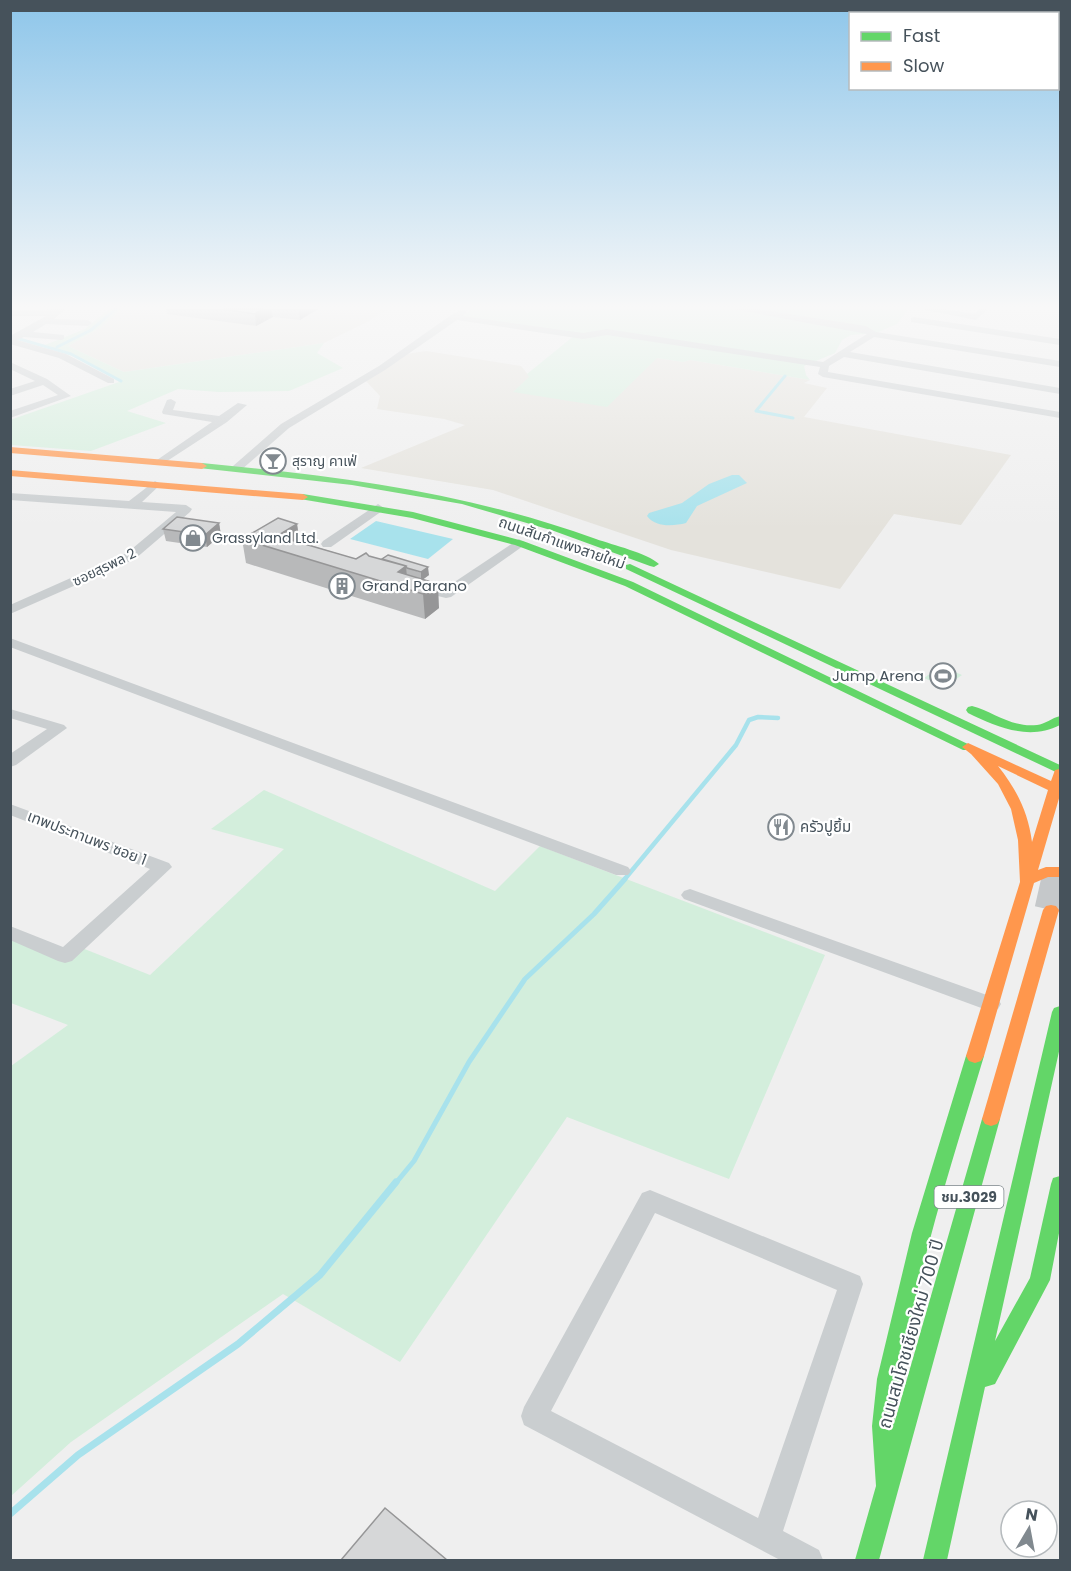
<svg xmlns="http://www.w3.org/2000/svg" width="1071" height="1571" font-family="Poppins,'Noto Sans Thai',sans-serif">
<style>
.commercial{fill:#e4e2dc}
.green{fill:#d3eedc}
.water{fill:#a8e2ec}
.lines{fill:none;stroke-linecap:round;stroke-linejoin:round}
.stream-far3{stroke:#a8e2ec;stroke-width:3}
.stream-far2{stroke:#a8e2ec;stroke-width:4.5}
.stream-far1{stroke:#a8e2ec;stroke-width:5}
.stream{stroke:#a8e2ec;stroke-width:7}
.primary-tunnel-far1{stroke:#c5c8ca;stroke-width:26;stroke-dasharray:26 13;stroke-linecap:butt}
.primary-tunnel{stroke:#c5c8ca;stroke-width:33;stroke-dasharray:33 16;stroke-linecap:butt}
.street{fill:#caced0;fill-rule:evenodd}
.fast{fill:#63d668;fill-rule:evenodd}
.slow{fill:#ff974d;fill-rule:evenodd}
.wall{fill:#b8b9ba}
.shaded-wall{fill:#969697}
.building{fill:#d6d7d8;stroke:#969697;stroke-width:1.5}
.labels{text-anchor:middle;stroke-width:4.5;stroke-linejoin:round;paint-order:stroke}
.far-poi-label{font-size:14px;fill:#46525b;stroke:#fff;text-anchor:start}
.far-street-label{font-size:14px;fill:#46525b;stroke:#fff}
.shield{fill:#fff;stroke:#7e868c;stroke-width:1.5}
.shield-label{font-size:14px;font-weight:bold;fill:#46525b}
.street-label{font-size:15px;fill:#46525b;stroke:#fff}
.poi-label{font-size:15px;fill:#46525b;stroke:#fff;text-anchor:start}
.near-street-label{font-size:18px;fill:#46525b;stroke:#fff}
</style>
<rect width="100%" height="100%" fill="#efefef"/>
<path class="commercial" d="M122 309H176L256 326 273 317 300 320 318 309H387L369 321 324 343 124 372 68 346 100 328Z
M426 351 521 366 530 377 514 392 657 358 683 362 690 360 810 380 804 383 827 388 804 417 1011 455 961 525 894 514 840 589 671 550 493 490 361 468 465 425 444 419 377 409 380 396 366 381 406 354Z"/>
<path class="green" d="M109 309H122L100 328 68 346 124 372 324 343 317 353 343 368 289 391 219 392 178 389 127 411 166 423 91 451 11 445 10 420 119 382 94 365 45 345 85 329Z
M471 309H907V311L897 324 876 333 851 335 842 340 835 353 804 366 806 375 810 380 690 360 683 362 657 358 607 407 513 392 529 377 527 374 575 335 462 317Z
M941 666 962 675 945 687 924 678Z
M264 790 495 891 540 846 825 955 729 1179 567 1117 400 1362 283 1294 71 1442 11 1496V1066L68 1025 11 1003 10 936 71 961 82 948 150 975 284 849 211 829Z"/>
<path class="water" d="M732 475H739L747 483 697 506 686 523C674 526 656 528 647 516L649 513 682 503 709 484Z
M376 521 453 539 428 559 350 539Z"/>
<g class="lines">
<path class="stream-far3" d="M16 338 71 354 121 381
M57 347 91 330 116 309
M785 376 756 411 793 418"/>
<path class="stream-far2" d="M624 880 736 745 749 720 758 717 778 718"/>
<path class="stream-far1" d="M395 1184 414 1161 469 1062 525 979 594 914 625 879"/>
<path class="stream" d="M10 1514 78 1455 238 1344 320 1275 396 1182"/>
<path class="primary-tunnel-far1" d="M1058 880 1060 871"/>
<path class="primary-tunnel" d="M1051 910 1058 879"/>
<path class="street" d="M66 309 54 319 88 320 92 323 88 326 46 324 33 332 64 335V339L61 340 24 337 17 340 66 354 114 379V383H108L59 358 10 344V336L46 316H10V310Z
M463 309 467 312 463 316 583 333 607 329 823 362 867 334 733 309H757L866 326 876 332 1060 361V367L874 337 850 352 1060 388V394L844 357 829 366 828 372 1060 412V418L823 377 818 374 820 367 607 335 583 339 457 320 385 370 289 428 241 470H233V466L281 424 379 366 451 315Z
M921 309H945L974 314 979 309H988L976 320Z
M914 317 1060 339V345L911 322V318Z
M10 362 47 379 71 396 10 418V411L58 395 43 385 10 396V389L35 381 10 369Z
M171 399 176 402 173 410 219 416 238 403 247 405 227 422 161 465 157 464V460L212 422 163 414 162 412 167 400Z
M155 481 161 484 142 502 186 505 192 509 190 512 135 559 10 614V605L127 553 176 512 10 500V493L129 501Z
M378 504 384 508 382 511 331 547H323L321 544 323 541Z
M519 539 525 543 523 546 451 597 446 598 413 590 411 587 418 583 444 589Z
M10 638 628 867 631 871 628 875H616L10 647Z
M10 709 64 725 67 728 16 765 10 767V754L47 729 10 718Z
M10 804 169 863 172 867 72 961 65 963 58 961 10 940V926L63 947 150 869 10 815Z
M690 889 998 999 1001 1004 998 1009 991 1011 984 1009 684 899 681 895 684 891Z
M650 1190 860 1276 863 1284 783 1531 819 1550 823 1560H780L524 1425 521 1416 524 1407 642 1193ZM655 1213 837 1290 758 1518 551 1411Z"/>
<path class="fast" d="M202 463C339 476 465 492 596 539 613 545 647 553 659 564L654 567 650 566 554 531 462 504 352 485 199 468 197 466Z
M303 494 413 512 523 541 633 582 974 747 973 750H963L625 586 515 545 412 518 300 499V495Z
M630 564 1060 765V774L626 569V565Z
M972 706C994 712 1012 728 1037 725 1045 724 1052 718 1060 716V725C1029 741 997 727 968 713L966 710 968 707Z
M1060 1006V1047L995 1341 1030 1278 1051 1184 1053 1178 1060 1176V1228L1050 1280 995 1384 985 1387 947 1560H923L1052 1012 1054 1008Z
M975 1049 981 1051 984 1056C948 1176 907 1298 894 1424L982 1119 985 1114 991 1112 997 1114 1000 1119 879 1560H855L876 1486 872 1426 877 1379 912 1233 966 1056 969 1051Z"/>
<path class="slow" d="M10 447 202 463 207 466 202 469 10 453Z
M10 470 303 494 308 497 303 500 10 476Z
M968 743 1051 781 1055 770 1060 769V795L1038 870 1046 867H1060V877H1048L1034 883 984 1056 981 1061 975 1063 969 1061 966 1056 1020 882 1018 840 1011 809 998 784 971 754 962 747ZM998 766 1048 790 1032 842C1028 812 1017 790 998 766Z
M1051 905 1056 906 1059 910 1000 1119 997 1124 991 1126 985 1124 982 1119 1043 910 1046 906Z"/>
</g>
<path class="wall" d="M166 309H318L300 320 273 317 256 326 167 314Z
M219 523 221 535 207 547 166 541 163 529Z
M297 524 300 542 356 559 369 556 429 575 423 579 439 608 425 619 246 563 242 539Z"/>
<path class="shaded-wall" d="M262 309H272L273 317 256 326 255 314Z
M299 309H318L300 320Z
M219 523 221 535 207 547 205 535Z
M297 524 300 547 277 536Z
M406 566 408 590 398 572Z
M428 567 429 575 421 581V572Z
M438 584 439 608 425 619 423 594Z"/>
<path class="building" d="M223 309H262L255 314Z
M177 517 219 523 205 535 163 529Z
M278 518 297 524 277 536 356 559 366 553 369 556 406 566 398 572 438 584 423 594 242 539Z
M388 555 428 567 421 572 407 568 406 566 382 559Z
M385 1508 447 1560H341Z"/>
<linearGradient id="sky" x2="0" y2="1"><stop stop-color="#8ec6ea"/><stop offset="0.58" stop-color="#f8f8f8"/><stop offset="1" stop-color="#f8f8f8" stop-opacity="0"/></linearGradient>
<rect width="1071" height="529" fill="url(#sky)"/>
<defs>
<g id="bar-ring" transform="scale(1.35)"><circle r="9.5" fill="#fff" stroke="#81898f" stroke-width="1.5"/><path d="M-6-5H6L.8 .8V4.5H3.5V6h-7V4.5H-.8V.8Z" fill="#81898f"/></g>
<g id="shop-ring" transform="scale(1.35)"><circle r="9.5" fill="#fff" stroke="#81898f" stroke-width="1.5"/><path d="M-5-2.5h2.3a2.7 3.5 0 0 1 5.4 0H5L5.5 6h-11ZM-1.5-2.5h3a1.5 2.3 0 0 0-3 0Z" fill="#81898f"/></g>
<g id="building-ring" transform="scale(1.35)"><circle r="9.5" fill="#fff" stroke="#81898f" stroke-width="1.5"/><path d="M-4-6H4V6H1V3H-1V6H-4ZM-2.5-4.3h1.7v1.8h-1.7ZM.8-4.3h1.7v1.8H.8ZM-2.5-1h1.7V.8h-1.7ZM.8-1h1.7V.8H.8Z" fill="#81898f"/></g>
<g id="stadium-ring" transform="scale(1.35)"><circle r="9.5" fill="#fff" stroke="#81898f" stroke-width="1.5"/><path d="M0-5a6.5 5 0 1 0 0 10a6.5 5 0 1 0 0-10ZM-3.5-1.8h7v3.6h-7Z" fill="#81898f"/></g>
<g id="restaurant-ring" transform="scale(1.35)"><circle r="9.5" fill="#fff" stroke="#81898f" stroke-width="1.5"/><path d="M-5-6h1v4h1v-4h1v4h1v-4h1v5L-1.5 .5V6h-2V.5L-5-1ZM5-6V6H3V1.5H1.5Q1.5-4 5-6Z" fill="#81898f"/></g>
</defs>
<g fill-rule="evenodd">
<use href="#bar-ring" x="273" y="461"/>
<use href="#shop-ring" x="193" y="538"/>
<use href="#building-ring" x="342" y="586"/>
<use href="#stadium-ring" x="943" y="676"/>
<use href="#restaurant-ring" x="781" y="827"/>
</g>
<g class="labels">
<g class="far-poi-label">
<text x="292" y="466">สุราญ คาเฟ่</text>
<text x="212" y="543">Grassyland Ltd.</text>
</g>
<g class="far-street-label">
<text transform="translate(104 567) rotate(-26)" y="5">ซอยสุรพล 2</text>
</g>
<rect class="shield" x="934.5" y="1186" width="69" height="22" rx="4.5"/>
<g class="shield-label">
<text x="969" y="1202">ชม.3029</text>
</g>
<g class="street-label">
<text transform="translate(562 543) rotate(19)" y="5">ถนนสันกำแพงสายใหม่</text>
<text transform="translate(87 838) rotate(21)" y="5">เทพประทานพร ซอย 1</text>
</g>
<g class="poi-label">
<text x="362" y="591">Grand Parano</text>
<text x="924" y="681" text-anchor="end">Jump Arena</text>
<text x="800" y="832">ครัวปูยิ้ม</text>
</g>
<g class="near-street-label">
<text transform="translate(911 1334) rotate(-74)" y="6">ถนนสมโภชเชียงใหม่ 700 ปี</text>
</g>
</g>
<rect width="1071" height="1571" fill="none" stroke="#46525b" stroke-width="24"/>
<rect x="849" y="12" width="210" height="78" fill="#ffffff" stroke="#b5babd" stroke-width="1.5"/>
<rect x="861" y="32" width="30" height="9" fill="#63d668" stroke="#b5babd" stroke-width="1.5"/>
<text x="903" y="42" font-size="18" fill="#46525b">Fast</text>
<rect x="861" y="62" width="30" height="9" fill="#ff974d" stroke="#b5babd" stroke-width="1.5"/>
<text x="903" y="72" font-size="18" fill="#46525b">Slow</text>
<g transform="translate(1029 1529) rotate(10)"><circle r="28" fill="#ffffff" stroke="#b5babd" stroke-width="1.5"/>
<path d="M0-4.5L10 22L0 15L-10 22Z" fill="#81898f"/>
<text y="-9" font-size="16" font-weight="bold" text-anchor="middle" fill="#46525b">N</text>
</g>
</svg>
